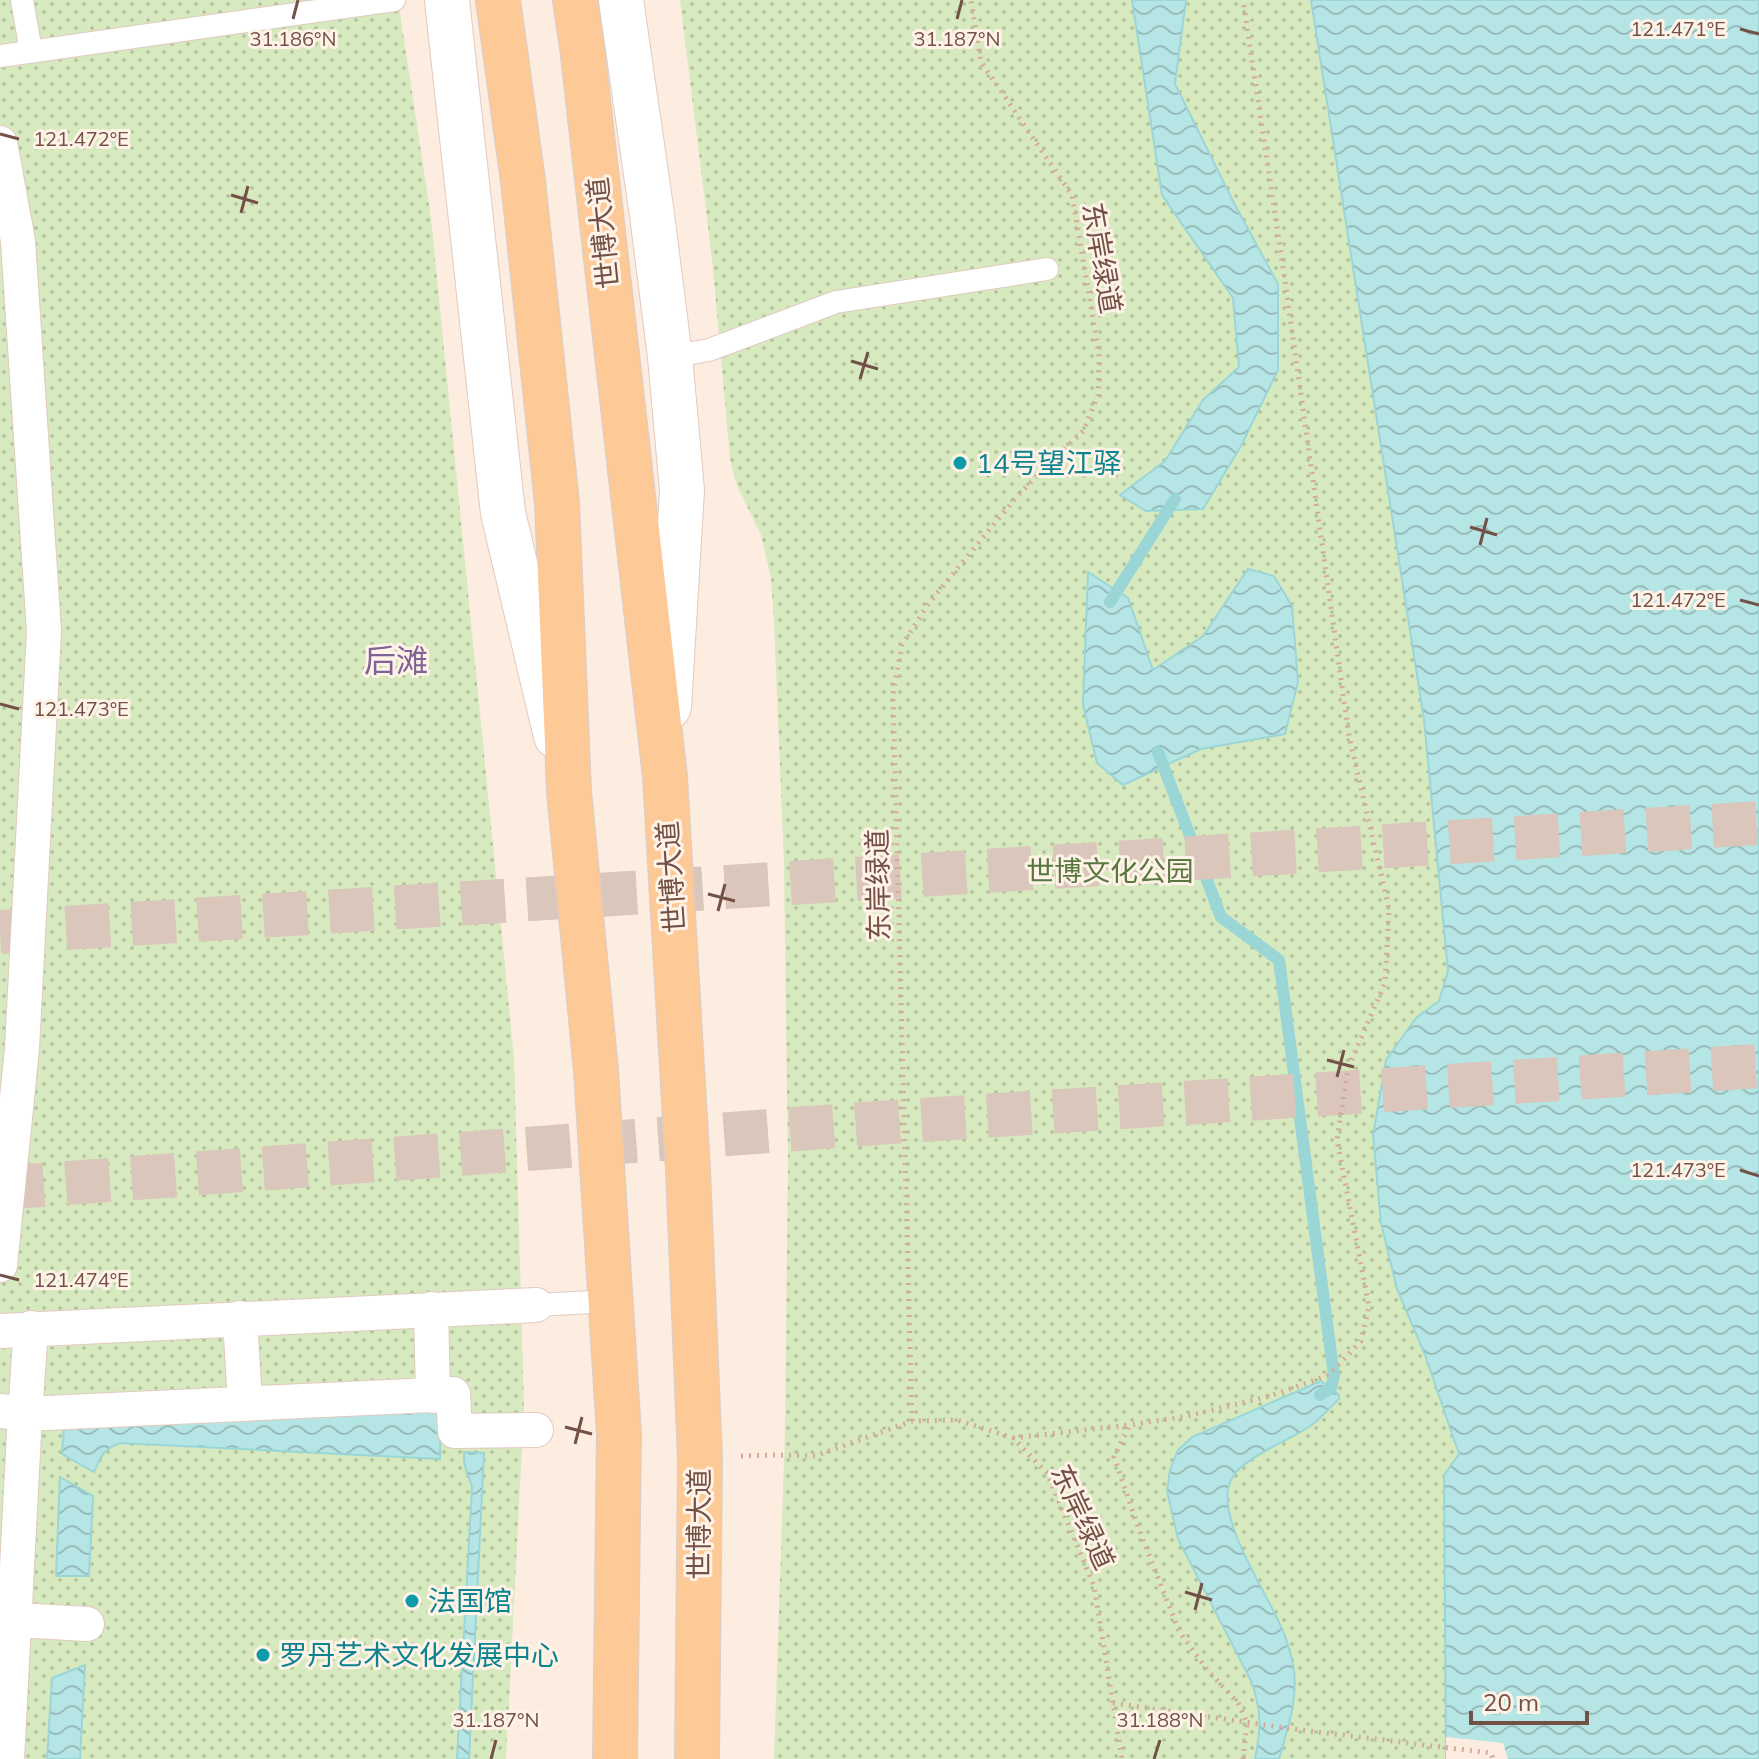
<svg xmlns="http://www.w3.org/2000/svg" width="1759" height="1759" font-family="Mulish,'Noto Sans SC',sans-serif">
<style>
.park{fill:url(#park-dots)}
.water{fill:url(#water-waves);stroke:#9bd6d7;stroke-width:2}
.pier{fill:#fcede0}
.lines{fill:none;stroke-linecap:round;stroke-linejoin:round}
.stream{stroke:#9bd6d7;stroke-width:12}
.secondary-tunnel{stroke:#dac6ba;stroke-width:44;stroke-dasharray:44 22;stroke-linecap:butt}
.service-casing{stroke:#e2cabf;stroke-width:24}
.pedestrian-casing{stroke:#e2cabf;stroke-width:36}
.tertiary-casing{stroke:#e2cabf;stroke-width:46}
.primary-casing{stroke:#d8cecb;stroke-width:46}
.path{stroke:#d6aa9b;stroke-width:5;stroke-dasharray:2 6;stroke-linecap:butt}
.service{stroke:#fff;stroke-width:22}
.pedestrian{stroke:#fff;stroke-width:34}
.tertiary{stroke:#fff;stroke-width:44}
.primary{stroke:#fcc997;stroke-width:44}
.ticks{fill:none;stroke:#735147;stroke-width:3}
.culture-dot{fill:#0f9aa8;stroke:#fff2e6;stroke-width:3}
.labels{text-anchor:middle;stroke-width:6;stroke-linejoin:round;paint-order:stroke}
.street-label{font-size:28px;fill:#735147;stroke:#fff2e6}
.culture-label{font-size:28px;fill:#0d838f;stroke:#fff2e6;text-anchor:start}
.park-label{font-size:28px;fill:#587840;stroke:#fff2e6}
.quarter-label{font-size:32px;fill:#7e6396;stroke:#fff2e6}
.ticks-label{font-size:20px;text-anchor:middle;fill:#735147;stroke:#fff2e6;stroke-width:6;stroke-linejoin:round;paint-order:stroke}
</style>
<defs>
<pattern id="park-dots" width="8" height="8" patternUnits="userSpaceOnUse" patternTransform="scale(2)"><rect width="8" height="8" fill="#d6e9bf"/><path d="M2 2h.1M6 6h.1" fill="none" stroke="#b2bf9d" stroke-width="1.8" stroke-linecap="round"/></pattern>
<pattern id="water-waves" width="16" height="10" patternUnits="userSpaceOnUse" patternTransform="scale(2)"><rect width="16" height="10" fill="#b5e5e5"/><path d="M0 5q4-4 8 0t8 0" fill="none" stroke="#98bcbb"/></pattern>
</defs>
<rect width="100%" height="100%" fill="#fcede0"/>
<path class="park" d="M0 0H398L431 218 514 1058 524 1408 506 1759H0Z
M680 0H1311L1424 720 1448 971 1439 1001 1416 1018 1397 1289 1425 1355 1459 1454 1444 1475 1446 1759H774L785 1432 788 1165 784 863 774 621 771 578 761 535 736 483 730 459 712 258Z"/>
<path class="water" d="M1132 0H1186L1175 84 1235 205 1278 284V370L1241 446 1203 509 1146 511 1120 495 1165 461 1203 400 1239 367 1233 298 1162 195Z
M1311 0H1759V1759H1446L1444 1475 1459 1454 1425 1355 1397 1289 1381 1223 1373 1135 1386 1060 1416 1018 1439 1001 1448 971 1424 720Z
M1248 569 1274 576 1292 606 1298 682 1285 734 1201 749 1123 785 1097 763 1083 705 1088 572 1128 598 1153 670 1203 636Z
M1321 1381 1339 1395V1399C1330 1407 1322 1417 1313 1424 1292 1440 1244 1456 1232 1478 1212 1511 1263 1587 1277 1618 1284 1632 1290 1649 1293 1664 1299 1698 1288 1727 1279 1759H1255C1261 1729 1262 1710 1251 1681L1178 1539 1167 1491 1170 1470 1178 1450 1192 1437Z
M441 1410 440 1459 120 1443C103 1449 101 1456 94 1472L62 1454 64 1427Z
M464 1452 484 1453 469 1759H457L472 1487C468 1472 463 1469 464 1452Z
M60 1477 93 1496 89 1576H56Z
M85 1665 80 1759H47L52 1678Z"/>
<path class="pier" d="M1446 1737 1503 1743 1508 1759H1446Z"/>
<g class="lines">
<path class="stream" d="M1110 602 1175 499
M1158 752 1221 917 1279 960 1334 1376 1331 1388 1320 1395"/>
<path class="secondary-tunnel" d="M0 932 1759 823
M0 1188 905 1121 1759 1066"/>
<g class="service-casing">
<path id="service" d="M22 0 31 51
M0 56 394 0
M670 357 709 350 836 302 1047 269
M536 1305 611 1301"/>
</g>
<g class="pedestrian-casing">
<path id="pedestrian" d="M0 143 18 241 44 631 22 1049 0 1265
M431 1309 433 1396
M240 1318 245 1404
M0 1331 536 1305
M0 1411 25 1414 453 1394 455 1431 536 1430
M0 1619 87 1624
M7 1759 25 1414 31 1328"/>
</g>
<g class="tertiary-casing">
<path id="tertiary" d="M447 0 503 513 556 736
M621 0 652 215 670 357 682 490 669 707"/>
</g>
<g class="primary-casing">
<path id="primary" d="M498 0 523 181 557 503 569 791 596 1071 619 1434 615 1759
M575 0 582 47 665 777 688 1170 700 1458 697 1759"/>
</g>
<path class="path" d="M912 1421 893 694 902 645 929 603 1018 495 1084 430 1098 395 1099 354 1072 195 981 62 971 0
M1013 1438 1129 1425
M741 1456 777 1455 815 1456 912 1421 957 1420 1013 1438 1047 1473 1094 1586 1122 1759
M1113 1703 1293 1729 1491 1753 1493 1759
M1243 1759 1247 1723 1238 1703 1208 1671 1179 1631 1141 1535 1114 1457 1130 1425 1188 1416 1270 1396 1329 1375 1361 1341 1369 1306 1337 1140 1348 1068 1385 983 1389 909 1349 736 1283 267 1243 0"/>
<use href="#service" class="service"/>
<use href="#pedestrian" class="pedestrian"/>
<use href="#tertiary" class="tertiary"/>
<use href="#primary" class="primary"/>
</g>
<path class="ticks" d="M293 19 298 0M957 19 962 0M1740 29 1759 34M0 134 19 139M231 195 258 203M241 213 248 186M851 361 878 369M860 379 868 352M1470 527 1497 535M1480 545 1487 518M1740 600 1759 605M0 704 19 709M708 894 735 901M718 911 725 884M1327 1060 1354 1067M1337 1077 1344 1050M1740 1170 1759 1176M0 1275 19 1280M565 1427 592 1434M575 1444 582 1417M1185 1592 1212 1600M1195 1610 1202 1583M491 1759 496 1740M1154 1759 1160 1740"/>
<g class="culture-dot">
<circle cx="960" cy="463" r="8"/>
<circle cx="412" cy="1601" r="8"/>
<circle cx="263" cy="1655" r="8"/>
</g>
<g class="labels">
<g class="street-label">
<text transform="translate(603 233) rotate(-96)" y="10">世博大道</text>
<text transform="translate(1102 258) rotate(80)" y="10">东岸绿道</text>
<text transform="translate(671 877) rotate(-94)" y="10">世博大道</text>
<text transform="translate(878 885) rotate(-91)" y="10">东岸绿道</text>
<text transform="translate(1083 1517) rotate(65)" y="10">东岸绿道</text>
<text transform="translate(699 1524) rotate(-90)" y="10">世博大道</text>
</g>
<g class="culture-label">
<text x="976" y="473">14号望江驿</text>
<text x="428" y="1611">法国馆</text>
<text x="279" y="1665">罗丹艺术文化发展中心</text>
</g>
<g class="park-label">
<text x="1110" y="881">世博文化公园</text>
</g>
<g class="quarter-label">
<text x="396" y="672">后滩</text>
</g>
</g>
<g class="ticks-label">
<text x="1678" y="36">121.471°E</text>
<text x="293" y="46">31.186°N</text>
<text x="957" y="46">31.187°N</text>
<text x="81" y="146">121.472°E</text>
<text x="1678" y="607">121.472°E</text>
<text x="81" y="716">121.473°E</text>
<text x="1678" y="1177">121.473°E</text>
<text x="81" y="1287">121.474°E</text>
<text x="496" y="1727">31.187°N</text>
<text x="1160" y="1727">31.188°N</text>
</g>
<path d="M1471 1711v12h116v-12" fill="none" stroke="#735147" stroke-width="4"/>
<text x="1483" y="1711" font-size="24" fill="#735147" stroke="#fff2e6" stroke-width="6" paint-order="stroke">20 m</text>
</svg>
